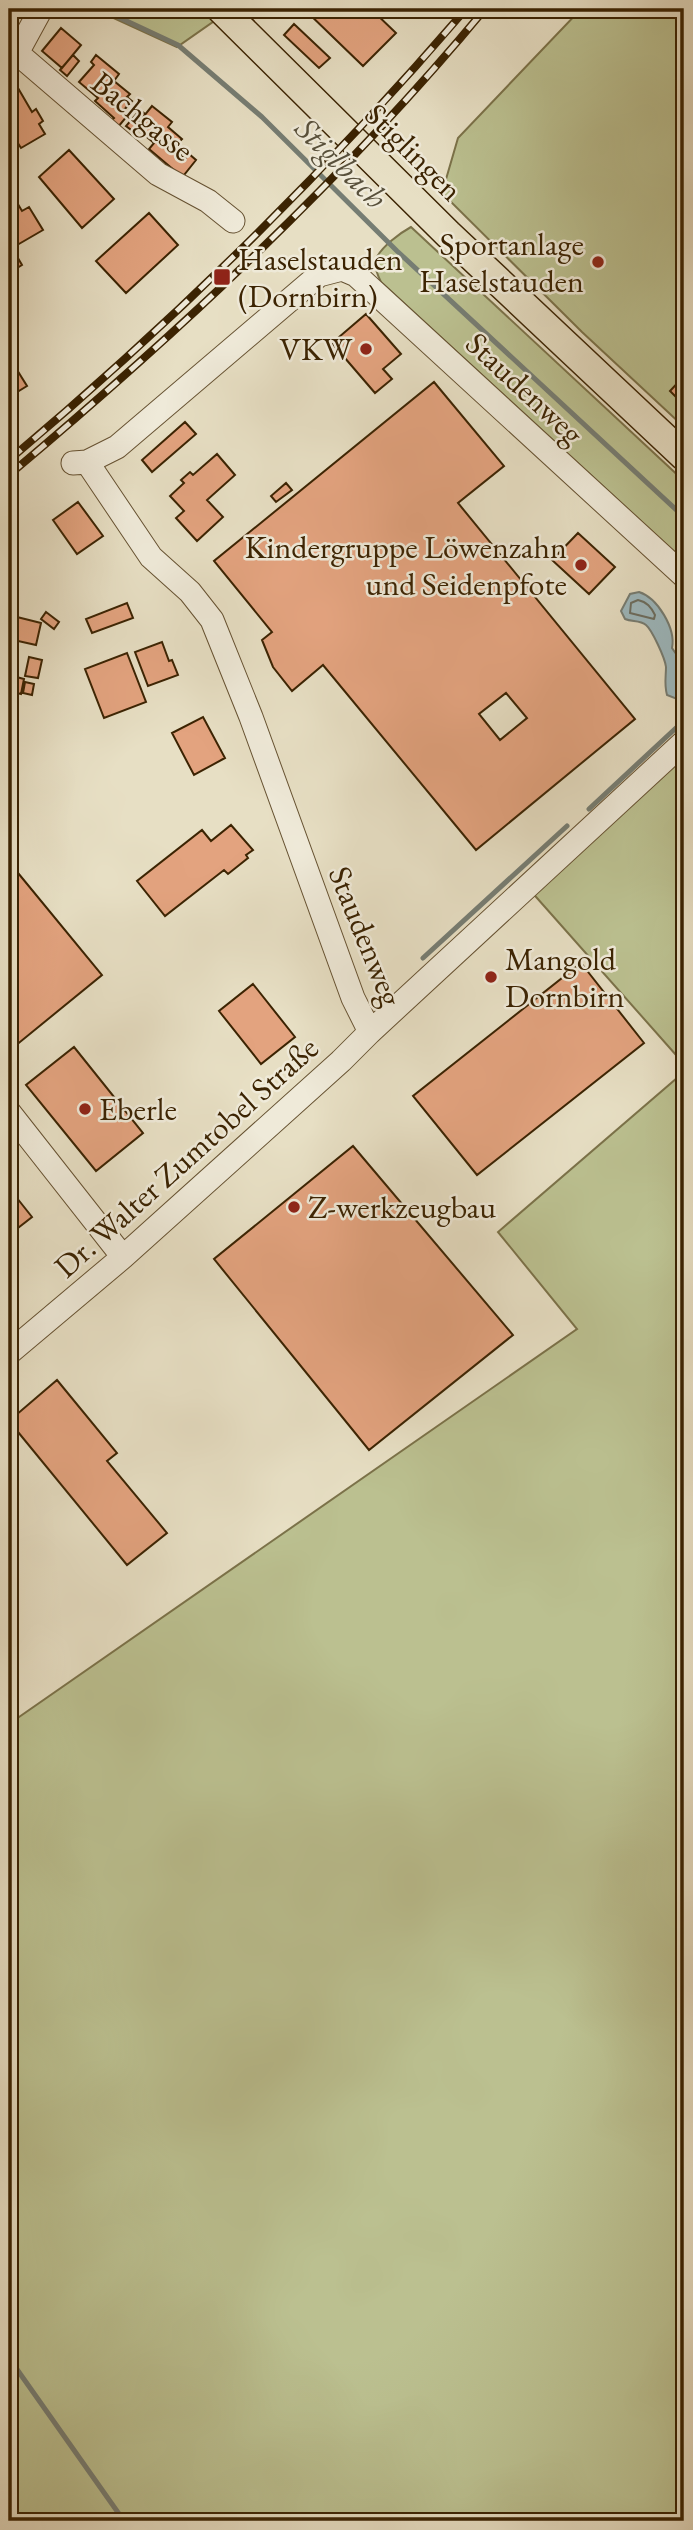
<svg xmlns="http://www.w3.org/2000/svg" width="693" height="2530" font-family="'EB Garamond',serif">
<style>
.green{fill:#bbc090;stroke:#7b7249;stroke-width:2}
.water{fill:#9db9bf;stroke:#767d73;stroke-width:2}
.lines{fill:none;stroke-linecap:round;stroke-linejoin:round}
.shore{stroke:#6c6e60;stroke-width:2}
.stream{stroke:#767d73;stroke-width:5}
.building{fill:#e3a37f;stroke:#3b2302;stroke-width:2;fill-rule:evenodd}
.minor-casing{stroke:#665232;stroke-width:25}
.major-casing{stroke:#3b2302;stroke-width:31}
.minor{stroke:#efead9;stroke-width:23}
.major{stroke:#e7dfc4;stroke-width:28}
.rail-casing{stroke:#3b2302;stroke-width:8}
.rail{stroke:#efead9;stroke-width:5;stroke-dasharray:16;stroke-linecap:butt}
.poi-dot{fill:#8f2418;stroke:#efead9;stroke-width:2.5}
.labels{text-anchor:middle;stroke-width:5;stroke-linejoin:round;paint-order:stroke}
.street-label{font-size:32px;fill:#3b2302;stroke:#efead9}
.poi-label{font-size:32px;fill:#3b2302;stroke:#efead9;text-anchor:start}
.water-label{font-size:33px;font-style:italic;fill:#58503b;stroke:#efead9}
</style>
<rect width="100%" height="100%" fill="#e7dfc4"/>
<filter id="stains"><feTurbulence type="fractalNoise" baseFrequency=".00286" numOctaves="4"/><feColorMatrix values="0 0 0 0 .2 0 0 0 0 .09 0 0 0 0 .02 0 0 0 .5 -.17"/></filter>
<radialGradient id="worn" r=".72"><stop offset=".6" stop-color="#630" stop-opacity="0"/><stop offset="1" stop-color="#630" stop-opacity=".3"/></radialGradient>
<path class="green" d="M94 9H207L217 19 177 47Z
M581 9H684V427L582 332 442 193 458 138Z
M411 227 684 481V561L381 282C378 276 374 266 376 259 381 247 400 233 411 227Z
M684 746V1064L529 889Z
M684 1072V2521H9V1724L577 1329 498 1232Z"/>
<path class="water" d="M639 592C658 598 676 629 672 648L679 658 684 661V695L677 699 667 695C664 684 666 677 666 667 665 658 652 630 646 625 640 620 632 622 625 619L621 611 630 594Z"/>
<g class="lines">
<path class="shore" d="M638 600C647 602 651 607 655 615L654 619 630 613 631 603Z"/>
<path class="stream" d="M101 9 178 45 262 117 397 251 684 517
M589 809 676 728
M423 958 567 826
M9 2358 124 2521"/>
</g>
<path class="building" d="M304 9H371L396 33 363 66Z
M294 24 330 58 319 68 284 35Z
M61 28 81 45 62 68 42 51Z
M73 55 79 61 67 76 60 70Z
M96 55 119 74 114 81 130 94 127 97 132 101 123 111 128 115 118 127 111 121 114 118 95 101 98 98 79 82 94 65 91 62Z
M18 88 32 112 36 109 43 121 39 124 45 134 21 148 14 137 9 136V93Z
M152 106 172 122 168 127 182 139 177 144 185 150 180 155 185 159 189 154 196 160 180 180 171 173 174 170 149 149 154 143 135 127Z
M140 110 145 114 135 127 137 128 134 132 126 126Z
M69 150 114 199 82 228 39 177Z
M9 189 22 211 29 207 43 230 12 248 22 265 9 273Z
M149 213 178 245 126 293 96 261Z
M366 314 401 354 383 369 392 379 375 393 332 343Z
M9 357 27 386 9 397Z
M684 376V405L670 391Z
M434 382 504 466 458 503 635 719 476 850 323 665 292 691 273 667 262 640 272 632 214 561ZM506 693 527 718 500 740 479 714Z
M185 422 196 434 152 472 142 460Z
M217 454 235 475 207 500 223 517 197 541 176 518 184 511 170 496 184 483 181 480 190 472 193 475Z
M286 483 292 490 276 502 271 496Z
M78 502 103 536 77 554 53 520Z
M578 533 615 567 589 594 552 560Z
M127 603 133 618 92 633 86 619Z
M46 612 59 622 54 629 41 619Z
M9 615 41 623 36 645 9 639Z
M162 642 169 661 172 660 178 675 148 686 135 652Z
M127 653 146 702 104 718 85 669Z
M29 657 42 660 38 678 25 676Z
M9 675 24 679 21 694 9 691Z
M25 682 34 684 32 695 23 693Z
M203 717 225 758 194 775 172 733Z
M231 825 253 850 246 855 248 858 228 874 224 870 165 916 137 881 202 830 211 841Z
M9 862 102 975 9 1051Z
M581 963 644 1043 477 1175 413 1096Z
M253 984 295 1037 261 1064 219 1011Z
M74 1047 143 1133 96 1171 26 1085Z
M353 1146 513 1335 369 1450 214 1259Z
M9 1188 32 1217 9 1235Z
M57 1380 117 1453 107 1461 167 1533 127 1565 9 1421Z"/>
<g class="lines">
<g class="minor-casing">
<path id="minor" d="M17 53 158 174 208 201 233 221
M9 62 17 53 41 9
M87 462 151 557 190 592 212 620 251 717 353 998 370 1032
M73 463 87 462 117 447 319 275 342 269 356 275 684 576
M9 1112 123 1257
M9 1353 123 1257 341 1061 370 1032 684 742"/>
</g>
<g class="major-casing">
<path id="major" d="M221 9 448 234 684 456"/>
</g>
<use href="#minor" class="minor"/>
<use href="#major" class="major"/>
<g class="rail-casing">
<path id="rail" d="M9 460C173 322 327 171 466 9
M9 475C179 332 343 180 485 9"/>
</g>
<use href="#rail" class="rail"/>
</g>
<g class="poi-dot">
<circle cx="598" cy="262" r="7"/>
<rect x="213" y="268" width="18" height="18" rx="3.5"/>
<circle cx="366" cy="349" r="7"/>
<circle cx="581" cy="565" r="7"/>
<circle cx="491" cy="977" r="7"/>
<circle cx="85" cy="1109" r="7"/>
<circle cx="294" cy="1207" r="7"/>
</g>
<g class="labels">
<g class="street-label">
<text transform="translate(143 116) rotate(39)" y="11">Bachgasse</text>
<text transform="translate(414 152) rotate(45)" y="11">Stiglingen</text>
<text transform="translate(525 388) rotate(43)" y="11">Staudenweg</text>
<text transform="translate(366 936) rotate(68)" y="11">Staudenweg</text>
<text transform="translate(186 1157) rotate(-42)" y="11">Dr. Walter Zumtobel Straße</text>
</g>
<g class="poi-label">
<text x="584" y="255" text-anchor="end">Sportanlage<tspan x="584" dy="37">Haselstauden</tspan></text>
<text x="238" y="270">Haselstauden<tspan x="238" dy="37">(Dornbirn)</tspan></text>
<text x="352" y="360" text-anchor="end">VKW</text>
<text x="567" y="558" text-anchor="end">Kindergruppe Löwenzahn<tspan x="567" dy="37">und Seidenpfote</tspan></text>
<text x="505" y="970">Mangold<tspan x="505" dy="37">Dornbirn</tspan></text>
<text x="99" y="1120">Eberle</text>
<text x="308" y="1218">Z-werkzeugbau</text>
</g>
<g class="water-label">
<text transform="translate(342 162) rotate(45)" y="12">Stiglbach</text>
</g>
</g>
<rect width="693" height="2530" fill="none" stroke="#e7dfc4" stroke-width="35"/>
<rect x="10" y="10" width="672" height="2509" fill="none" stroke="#3b2302" stroke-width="3.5"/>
<rect x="18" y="18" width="658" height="2495" fill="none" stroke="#3b2302" stroke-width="2"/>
<rect width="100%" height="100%" filter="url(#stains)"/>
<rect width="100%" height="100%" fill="url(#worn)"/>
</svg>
